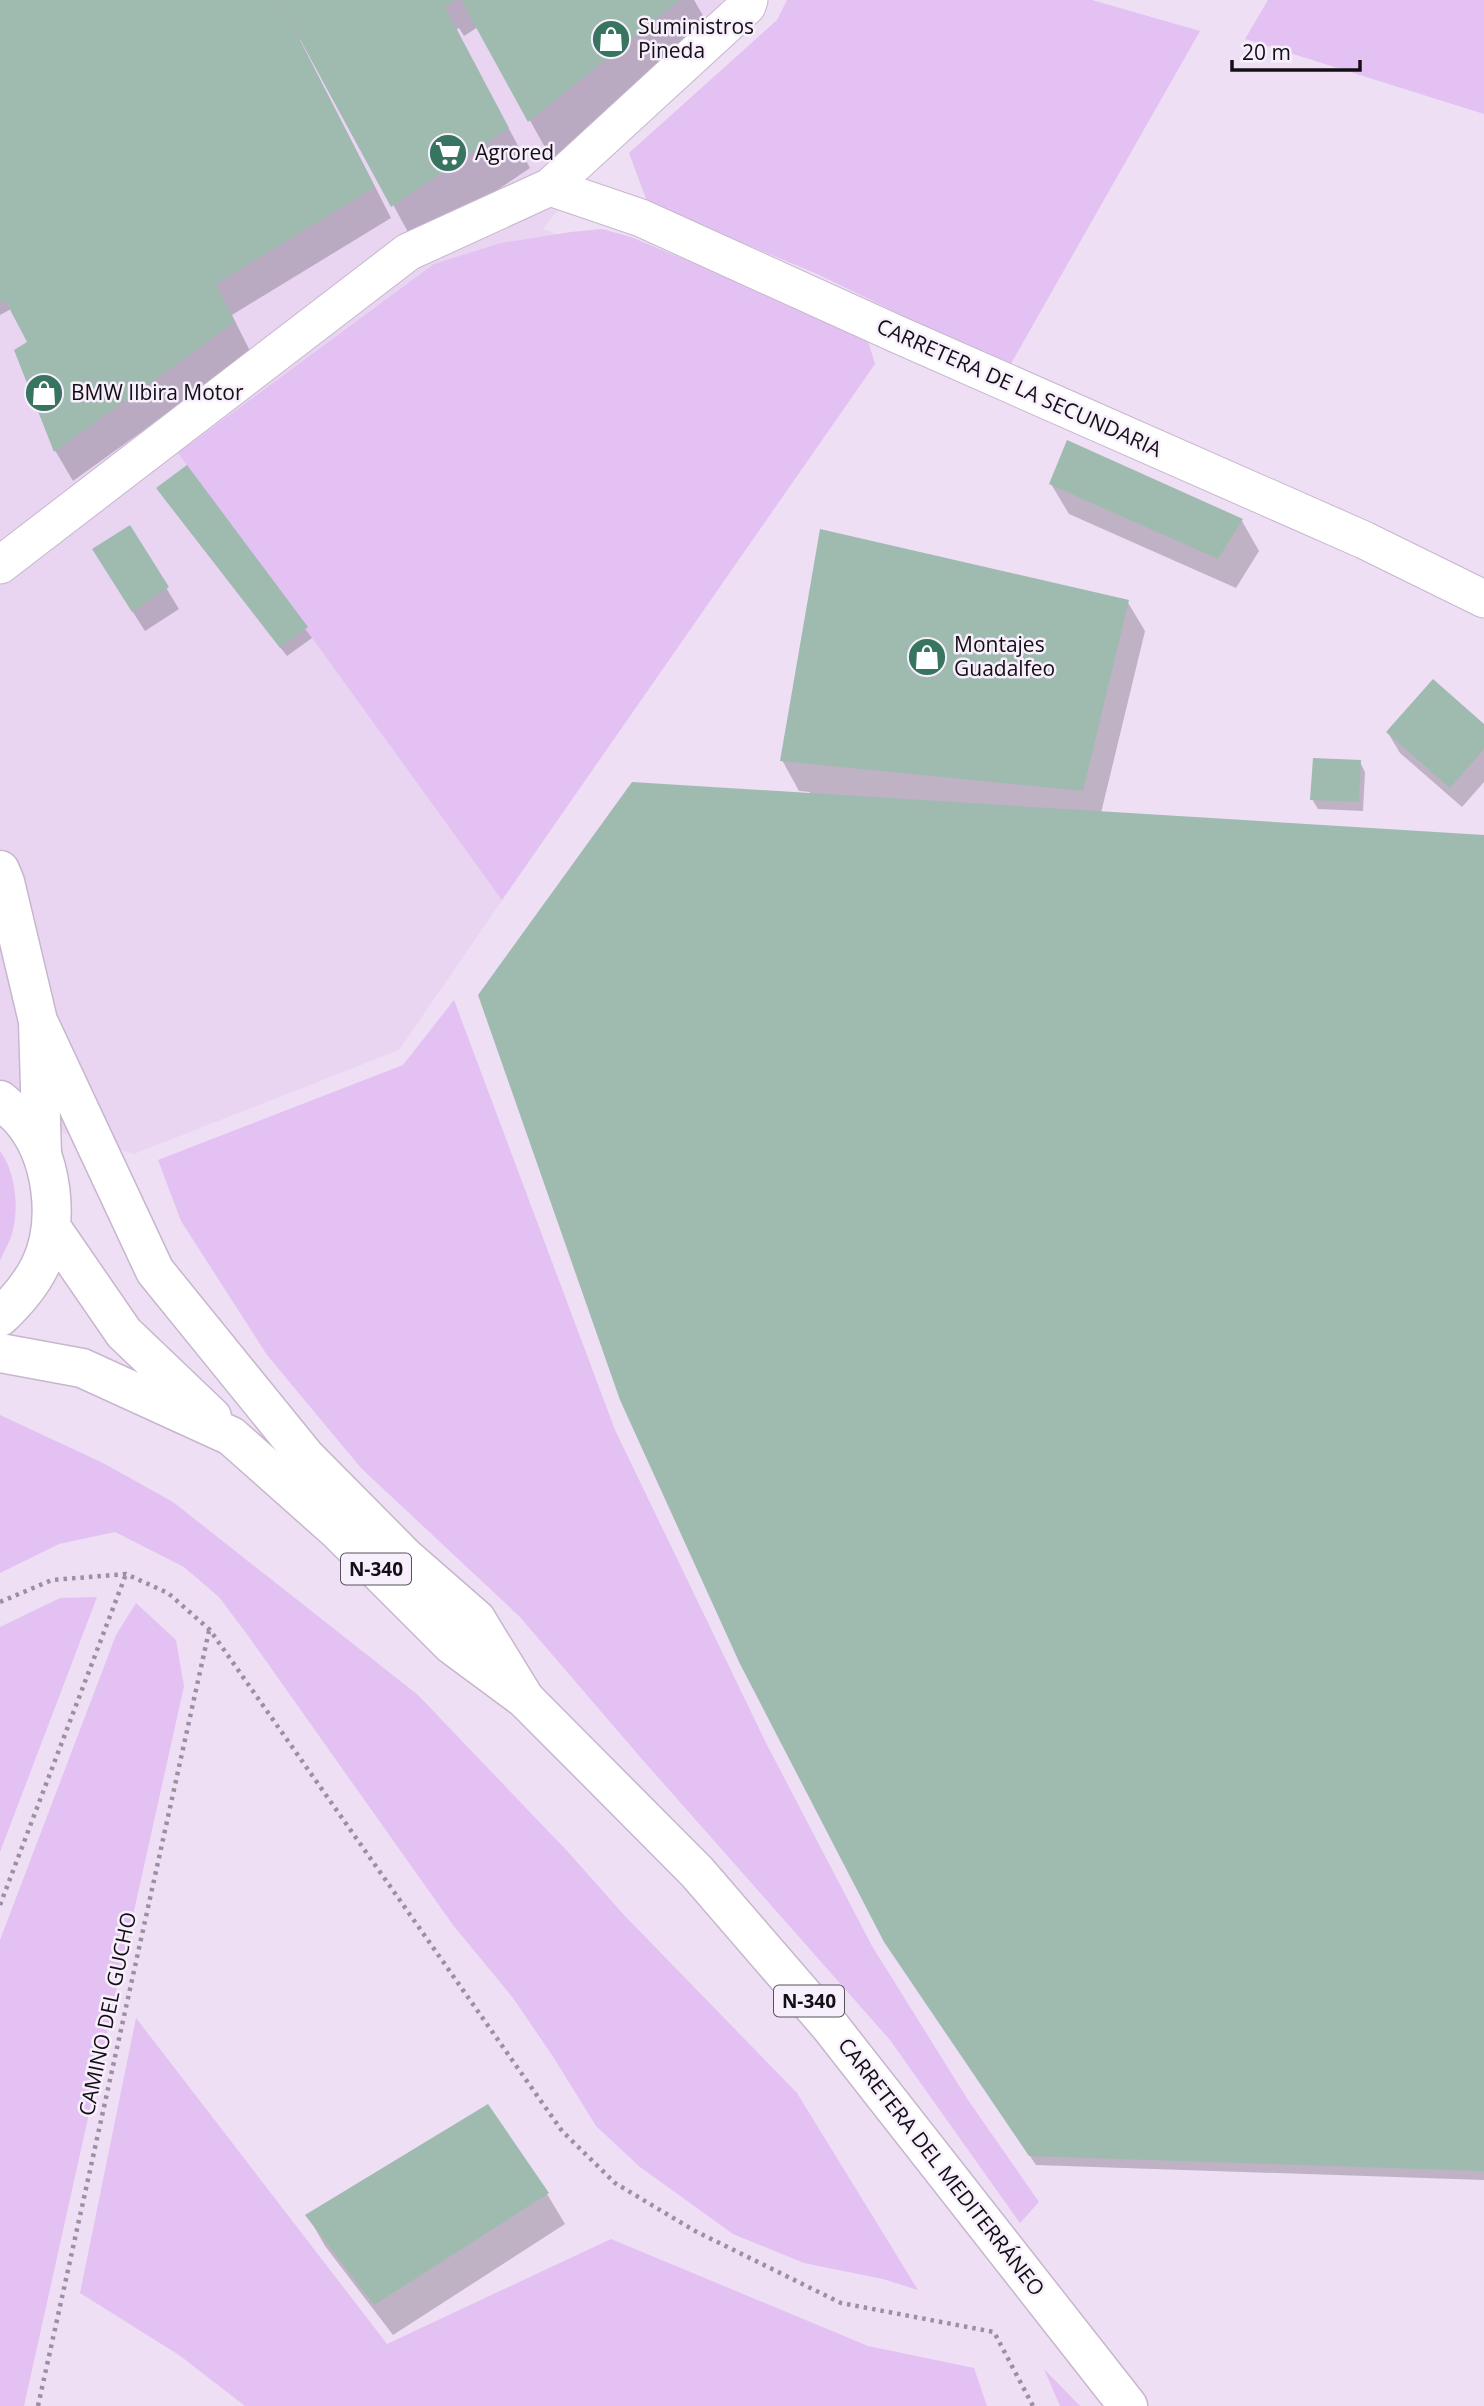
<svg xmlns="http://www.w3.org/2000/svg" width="1484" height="2406" font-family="'Open Sans',sans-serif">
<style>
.built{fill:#e9d5f2}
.green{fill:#e3c1f2}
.shadow{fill:#0003}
.building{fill:#9fbbb0}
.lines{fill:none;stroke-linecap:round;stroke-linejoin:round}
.minor-casing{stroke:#c6b7cd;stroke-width:39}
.secondary-casing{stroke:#c6b7cd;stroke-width:41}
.trunk-casing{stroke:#c6b7cd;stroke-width:41}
.path{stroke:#9b90a0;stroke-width:4.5;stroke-dasharray:3.5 5;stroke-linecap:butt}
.minor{stroke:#fff;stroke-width:37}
.secondary{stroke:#fff;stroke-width:38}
.trunk{stroke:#fff;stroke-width:38}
.labels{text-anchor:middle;stroke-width:5;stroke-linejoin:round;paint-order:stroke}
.shield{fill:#f8effc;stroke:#58525b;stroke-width:2}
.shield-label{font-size:19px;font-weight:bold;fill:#140f16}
.poi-label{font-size:21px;fill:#140f16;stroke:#f8effc;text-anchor:start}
.street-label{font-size:21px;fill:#140f16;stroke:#f8effc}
</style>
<rect width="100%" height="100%" fill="#eedff5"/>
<path class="built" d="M0 0H723L543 229 762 315 867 370 399 1050 134 1154 0 1114Z"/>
<path class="green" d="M787 0H1092L1200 31 1009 367 815 273 648 204 629 153 777 20Z
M1268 0H1484V114L1245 39Z
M602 229 631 237 855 330 869 344 875 364 502 900 178 453 434 264 501 243 571 232Z
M454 1000 615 1430 766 1743 872 1946 968 2100 1039 2202 1020 2223 890 2040 641 1758 519 1616 361 1468 267 1355 181 1221 158 1160 403 1065Z
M0 1151C15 1171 19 1205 13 1230 11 1240 4 1251 0 1261Z
M0 1415 103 1463 173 1502 418 1695 569 1853 624 1915 797 2093 918 2290 883 2279 804 2263 733 2234 640 2167 596 2126 552 2055 513 1998 453 1925 249 1637 219 1597 184 1567 115 1532 59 1544 0 1573Z
M97 1597 0 1852V1627L60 1598Z
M136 1603 176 1640 184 1686 24 2406H0V1940L116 1635Z
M136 2018 387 2344 611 2239 868 2346 974 2368 987 2406H245L179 2355 80 2293Z
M1044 2369 1080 2406H1060Z"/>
<path class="shadow" d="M0 0H694L712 31 552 160 478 27 464 36 459 28 456 30 530 168 415 245 303 39 300 40 391 218 232 315 251 353 73 481 56 452 16 351 29 342 11 309 0 315Z
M186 468 312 638 287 656 164 498Z
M1051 484 1242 521 1259 551 1236 588 1069 514Z
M129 527 179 609 145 631 106 570Z
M1127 601 1145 631 1101 813 1484 837V2180L1036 2165 892 1952 810 792 799 791 782 760Z
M1484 726V782L1462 807 1400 753 1388 733Z
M1360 762 1365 772 1363 811 1318 809 1312 799Z
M547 2194 565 2224 393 2335 325 2246 308 2216Z"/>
<path class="building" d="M0 0H456L445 7 509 128 391 207 283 8 375 187 216 284 235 322 54 452 14 350 27 342 5 300 0 303Z
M461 0H680L528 122Z
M1067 440 1243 519 1218 559 1049 484Z
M187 465 308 627 280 648 156 488Z
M130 525 169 587 132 612 92 549Z
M820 529 1129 600 1083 791 780 761Z
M1433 679 1484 724V749L1450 788 1386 732Z
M1313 758 1361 760 1359 802 1310 800Z
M632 782 1484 835V2171L1029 2156 884 1942 740 1664 620 1400 478 995Z
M488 2104 549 2193 374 2305 305 2215Z"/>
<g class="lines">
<g class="minor-casing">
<path id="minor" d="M550 187 641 218 901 336 1364 540 1484 599
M0 565 408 252 550 187 747 6 749 0"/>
</g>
<g class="secondary-casing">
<path id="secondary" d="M0 870 5 882 38 1021 42 1155
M38 1021 155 1271 305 1456 405 1557 476 1619 525 1699"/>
</g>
<g class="trunk-casing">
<path id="trunk" d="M0 1100C7 1106 14 1112 20 1118 53 1155 61 1222 40 1266 30 1286 16 1302 0 1317
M51 1227 124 1333 212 1417
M0 1353 82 1368 231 1436 338 1531 452 1645 525 1699 697 1872 830 2026 1128 2406"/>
</g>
<path class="path" d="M0 1602 52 1580 126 1574 168 1593 210 1630 562 2131 615 2183 695 2231 841 2303 994 2332 1033 2406
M0 1905 126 1574
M38 2406 209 1631"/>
<use href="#minor" class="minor"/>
<use href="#secondary" class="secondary"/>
<use href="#trunk" class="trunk"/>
</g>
<defs>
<g id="shop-disc" transform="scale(2.0125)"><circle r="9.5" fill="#387561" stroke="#f8effc"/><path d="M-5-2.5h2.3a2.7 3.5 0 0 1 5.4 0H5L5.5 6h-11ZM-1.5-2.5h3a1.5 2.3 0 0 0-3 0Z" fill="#fff"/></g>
<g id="supermarket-disc" transform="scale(2.0125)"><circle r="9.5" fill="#387561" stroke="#f8effc"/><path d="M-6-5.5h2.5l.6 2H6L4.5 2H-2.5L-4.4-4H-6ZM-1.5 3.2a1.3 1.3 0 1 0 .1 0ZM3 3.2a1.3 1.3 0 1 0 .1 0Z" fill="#fff"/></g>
</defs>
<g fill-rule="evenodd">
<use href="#shop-disc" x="611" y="39"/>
<use href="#supermarket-disc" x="448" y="153"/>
<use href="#shop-disc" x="44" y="393"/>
<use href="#shop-disc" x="927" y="657"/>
</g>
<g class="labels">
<g class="shield">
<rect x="341" y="1553.5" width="70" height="31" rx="5"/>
<rect x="774" y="1985.5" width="70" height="31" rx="5"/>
</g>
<g class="shield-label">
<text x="376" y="1576">N-340</text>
<text x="809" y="2008">N-340</text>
</g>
<g class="poi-label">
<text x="638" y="34">Suministros<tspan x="638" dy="24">Pineda</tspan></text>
<text x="475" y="160">Agrored</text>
<text x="71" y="400">BMW Ilbira Motor</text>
<text x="954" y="652">Montajes<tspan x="954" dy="24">Guadalfeo</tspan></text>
</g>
<g class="street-label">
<text transform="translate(1019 388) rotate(24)" y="7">CARRETERA DE LA SECUNDARIA</text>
<text transform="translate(108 2014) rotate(-78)" y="7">CAMINO DEL GUCHO</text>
<text transform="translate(941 2167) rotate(52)" y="7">CARRETERA DEL MEDITERRÁNEO</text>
</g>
</g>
<path d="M1232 60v10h128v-10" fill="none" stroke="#140f16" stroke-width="3.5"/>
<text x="1242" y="60" font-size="21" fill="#140f16" stroke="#f8effc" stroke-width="5" paint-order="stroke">20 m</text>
</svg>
